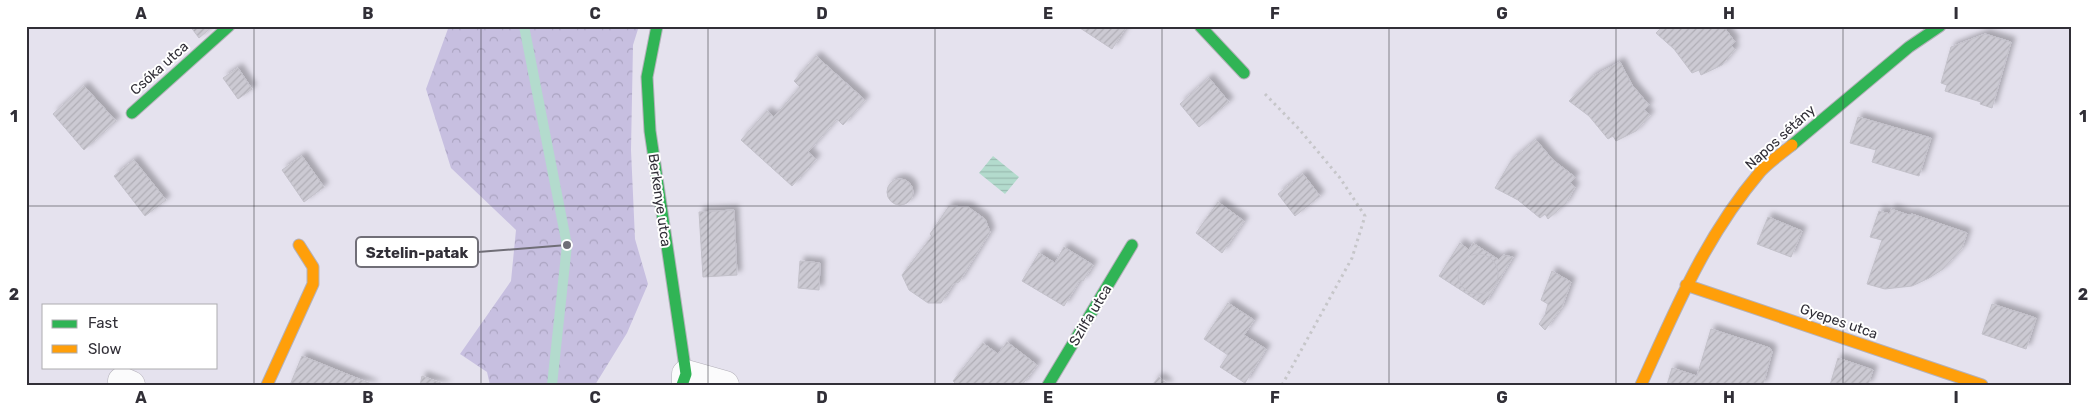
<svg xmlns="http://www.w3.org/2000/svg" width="2097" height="411" font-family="Rubik,sans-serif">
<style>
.forest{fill:url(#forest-crowns)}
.water{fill:url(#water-rules)}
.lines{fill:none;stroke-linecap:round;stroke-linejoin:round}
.stream{stroke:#b3dbcd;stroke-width:10}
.building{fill:url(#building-hatch);stroke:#c3c1ca;filter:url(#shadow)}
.street-casing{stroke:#b4b1ba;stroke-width:29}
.fast-casing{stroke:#b4b1ba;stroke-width:13}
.slow-casing{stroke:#b4b1ba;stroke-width:13}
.path{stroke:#c6c6c9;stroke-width:3;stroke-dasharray:2.5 4;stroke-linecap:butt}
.street{stroke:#fbfbfc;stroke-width:28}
.fast{stroke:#30b455;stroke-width:11}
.slow{stroke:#ff9f0a;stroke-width:11}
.grid{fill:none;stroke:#312f37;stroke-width:1;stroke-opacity:0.55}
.labels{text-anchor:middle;stroke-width:4;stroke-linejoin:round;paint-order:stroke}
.street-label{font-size:14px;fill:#312f37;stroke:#fff}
.leader{fill:none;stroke:#706e77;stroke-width:2}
.callout-dot{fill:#706e77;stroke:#fff;stroke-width:2}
.callout{fill:#fff;stroke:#706e77;stroke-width:2}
.callout-label{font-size:15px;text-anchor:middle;font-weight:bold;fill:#312f37}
.neatline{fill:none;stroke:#312f37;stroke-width:2}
.grid-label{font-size:16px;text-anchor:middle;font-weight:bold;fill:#312f37}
</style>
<defs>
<pattern id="forest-crowns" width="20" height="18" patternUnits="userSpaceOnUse" patternTransform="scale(1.25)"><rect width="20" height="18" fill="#c7bfe0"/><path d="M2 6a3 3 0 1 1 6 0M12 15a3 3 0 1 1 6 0" fill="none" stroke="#aba4c1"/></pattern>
<pattern id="water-rules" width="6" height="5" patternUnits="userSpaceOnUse" patternTransform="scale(1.25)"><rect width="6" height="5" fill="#b3dbcd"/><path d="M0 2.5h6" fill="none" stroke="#9abcb1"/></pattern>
<pattern id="building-hatch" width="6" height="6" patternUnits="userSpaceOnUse" patternTransform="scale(1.25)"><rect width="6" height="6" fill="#cccad3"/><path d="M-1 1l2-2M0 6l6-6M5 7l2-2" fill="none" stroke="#b0aeb6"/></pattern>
<filter id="shadow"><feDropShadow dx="4.5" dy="-4.5" stdDeviation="2.5" flood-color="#0004"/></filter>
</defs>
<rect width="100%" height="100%" fill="#e5e2ee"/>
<path class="forest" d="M449 26H639L633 45 631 150 635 239 648 284 627 333 595 385H490L487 372 460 354 511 281 516 230 451 168 426 89Z"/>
<path class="water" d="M993 156 1019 177 1005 194 979 173Z"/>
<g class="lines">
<path class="stream" d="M524 26 567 245 552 385"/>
</g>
<path class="building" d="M190 26H213L199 38Z
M1077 26H1127L1112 49Z
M1663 26H1723L1735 42 1731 45 1735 49 1722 65 1701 75 1699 70 1692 73 1674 49 1656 33Z
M1985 34 2011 42 1992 108 1980 104 1981 102 1945 91 1947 85 1941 83 1951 47Z
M816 56 865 100 843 125 837 119 808 152 816 159 792 186 741 140 767 111 774 117 800 87 794 81Z
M1620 62 1632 85 1649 105 1644 110 1650 115 1636 131 1616 141 1613 136 1608 139 1589 116 1569 101 1592 77Z
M238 68 252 89 238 99 223 78Z
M1209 78 1229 102 1199 127 1180 104Z
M84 86 116 121 84 150 53 114Z
M1858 117 1931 138 1919 176 1872 162 1876 150 1850 143Z
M1536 140 1553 160 1575 177 1570 183 1575 187 1566 203 1548 219 1545 214 1540 218 1518 200 1495 188 1511 161Z
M302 156 324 187 304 202 282 170Z
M134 160 166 200 145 216 114 176Z
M1303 174 1320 196 1295 216 1278 194Z
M887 192a13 13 0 1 1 26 0a13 13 0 1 1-26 0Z
M1218 202 1244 221 1222 253 1196 233Z
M949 206 968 207 985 219 990 232 959 282 953 284 941 303H928L909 290 902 275 932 236 930 234Z
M1891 209 1909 215 1912 214 1967 233 1962 248 1943 269 1929 278 1912 286 1885 289 1867 284 1882 240 1870 237 1879 211 1890 214Z
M734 210 737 275 703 277 699 212Z
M1768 217 1802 231 1791 257 1757 244Z
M1460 243 1469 250 1473 243 1499 260 1503 255 1513 257 1484 305 1439 276Z
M1064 247 1093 265 1083 281 1080 280 1064 306 1022 281 1039 253 1055 263Z
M1458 274a20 20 0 1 1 40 0a20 20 0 1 1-40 0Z
M800 261 820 263 819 290 798 288Z
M1552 271 1571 282 1562 307 1545 330 1539 324 1545 315 1548 304 1541 300Z
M1228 303 1254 320 1244 335 1266 349 1245 383 1220 367 1228 355 1204 339Z
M1992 304 2036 318 2026 349 1982 334Z
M1711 329 1770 348 1772 352 1763 385H1667L1672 368 1697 376Z
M1007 342 1037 365 1022 385H957L953 381 983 343 998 354Z
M302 356 374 385H290Z
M1838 358 1873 370 1868 385H1830Z
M422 376 446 385H420Z
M1159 377 1169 385H1152Z"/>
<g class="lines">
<g class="street-casing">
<path id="street" d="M122 381 131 385
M686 385V374L725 385"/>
</g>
<g class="fast-casing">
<path id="fast" d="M657 26 647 77 650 131 686 374 682 385
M1200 26 1244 73
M132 113 229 26
M1792 145 1909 47 1940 26
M1048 385 1132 245"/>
</g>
<g class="slow-casing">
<path id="slow" d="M1686 285 1982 385
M267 385 313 284V267L299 245
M1641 385C1676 308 1705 237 1760 172 1769 162 1781 154 1792 145"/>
</g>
<path class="path" d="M1265 94 1299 129 1340 178 1365 216 1352 258 1282 385"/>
<use href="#street" class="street"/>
<use href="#fast" class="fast"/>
<use href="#slow" class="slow"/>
</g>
<path class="grid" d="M254 26V385M481 26V385M708 26V385M935 26V385M1162 26V385M1389 26V385M1616 26V385M1843 26V385M26 206H2071"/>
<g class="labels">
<g class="street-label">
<text transform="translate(159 68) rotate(-42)" y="5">Csóka utca</text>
<text transform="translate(1780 137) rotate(-42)" y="5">Napos sétány</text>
<text transform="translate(660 200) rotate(82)" y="5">Berkenye utca</text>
<text transform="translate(1090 315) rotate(-59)" y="5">Szilfa utca</text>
<text transform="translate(1839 321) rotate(19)" y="5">Gyepes utca</text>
</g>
</g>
<path class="leader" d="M567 245L478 252"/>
<circle class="callout-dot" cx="567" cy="245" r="5"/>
<rect class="callout" x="356" y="237" width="122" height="30" rx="5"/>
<g class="callout-label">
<text x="417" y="258">Sztelin-patak</text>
</g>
<rect width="2097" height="411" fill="none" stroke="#ffffff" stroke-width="55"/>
<rect x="42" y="304" width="175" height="65" fill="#ffffff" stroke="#adacaf"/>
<rect x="52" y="320" width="25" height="8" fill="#30b455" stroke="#adacaf"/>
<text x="88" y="328" font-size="15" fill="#312f37">Fast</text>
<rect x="52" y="345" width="25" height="8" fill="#ff9f0a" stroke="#adacaf"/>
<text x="88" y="354" font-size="15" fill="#312f37">Slow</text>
<rect x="28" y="28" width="2042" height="356" class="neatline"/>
<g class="grid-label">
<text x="141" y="19">A</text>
<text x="368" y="19">B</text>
<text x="595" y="19">C</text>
<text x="822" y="19">D</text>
<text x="1048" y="19">E</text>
<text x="1275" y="19">F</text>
<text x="1502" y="19">G</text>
<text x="1729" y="19">H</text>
<text x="1956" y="19">I</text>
<text x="14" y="122">1</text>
<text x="2083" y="122">1</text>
<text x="14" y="300">2</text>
<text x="2083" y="300">2</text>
<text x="141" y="403">A</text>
<text x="368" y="403">B</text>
<text x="595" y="403">C</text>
<text x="822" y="403">D</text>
<text x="1048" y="403">E</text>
<text x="1275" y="403">F</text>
<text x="1502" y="403">G</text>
<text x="1729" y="403">H</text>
<text x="1956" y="403">I</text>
</g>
</svg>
